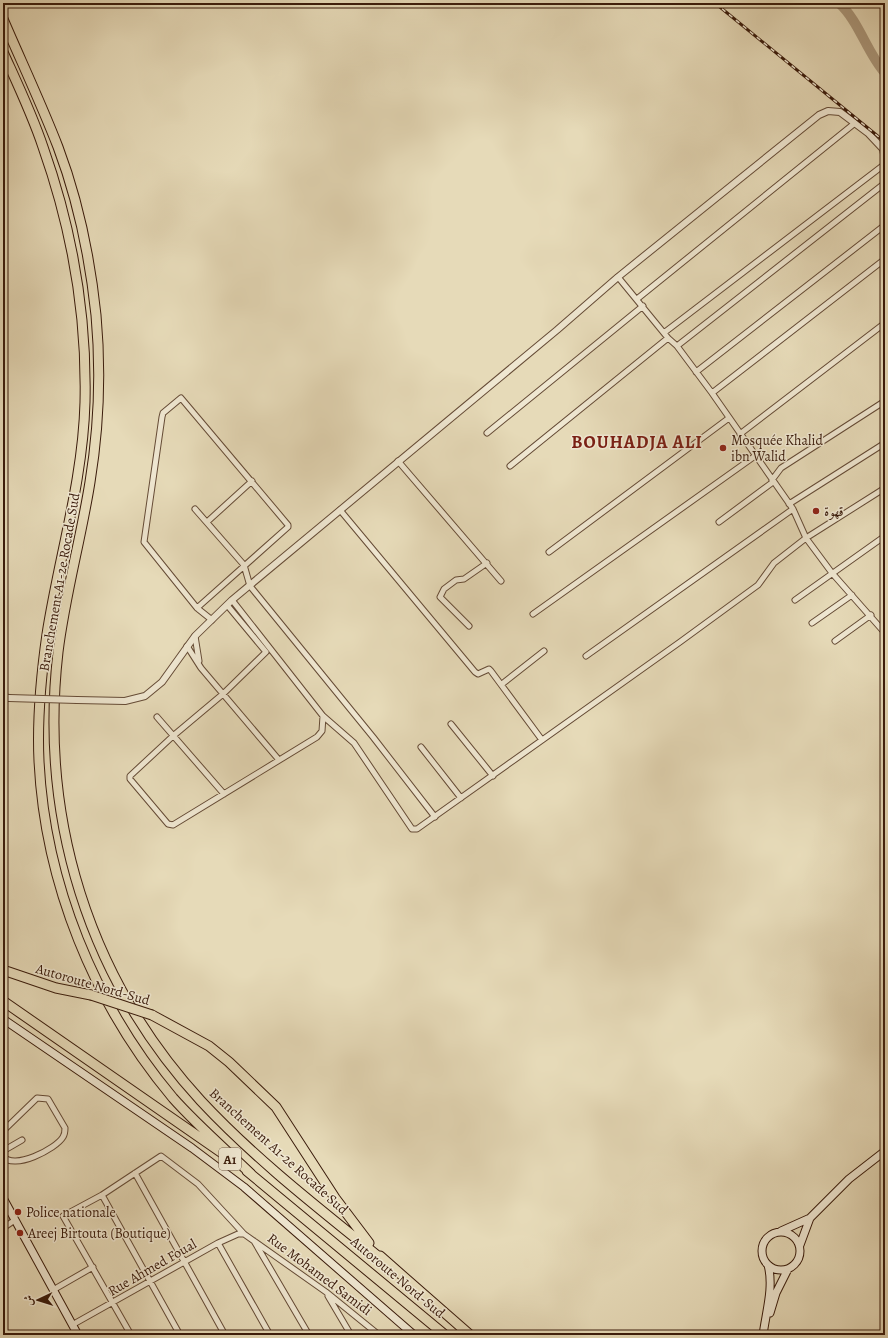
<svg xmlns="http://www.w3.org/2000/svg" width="888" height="1338" font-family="Alegreya,Amiri,serif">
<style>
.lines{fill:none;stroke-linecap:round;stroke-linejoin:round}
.river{stroke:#ac997d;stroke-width:10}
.minor-casing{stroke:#654b36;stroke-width:7}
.tertiary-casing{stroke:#654b36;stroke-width:8}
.secondary-casing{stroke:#3a1b0b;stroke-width:9}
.motorway-casing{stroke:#3a1b0b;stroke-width:11}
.minor{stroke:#efe7d1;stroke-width:5}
.tertiary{stroke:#efe7d1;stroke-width:6}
.secondary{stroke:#efe7d1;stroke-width:7}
.motorway{stroke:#e6dab8;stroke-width:9}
.rail-casing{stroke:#3a1b0b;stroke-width:3}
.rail{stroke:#efe7d1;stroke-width:1.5;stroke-dasharray:4.5;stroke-linecap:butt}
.tertiary-bridge-casing{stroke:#654b36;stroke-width:8;stroke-linecap:butt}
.motorway-bridge-casing{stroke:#3a1b0b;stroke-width:11;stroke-linecap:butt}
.tertiary-bridge{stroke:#efe7d1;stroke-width:6}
.motorway-bridge{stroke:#e6dab8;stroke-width:9}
.poi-dot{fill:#8f2418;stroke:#efe7d1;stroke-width:1.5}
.labels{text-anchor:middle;stroke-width:3;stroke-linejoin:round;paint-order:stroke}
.shield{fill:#efe7d1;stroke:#705846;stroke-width:1}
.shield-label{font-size:13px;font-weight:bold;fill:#3a1b0b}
.poi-label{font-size:14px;fill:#3a1b0b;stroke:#efe7d1;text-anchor:start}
.street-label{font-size:14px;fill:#3a1b0b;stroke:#efe7d1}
.district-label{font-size:18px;font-weight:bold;letter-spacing:1px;fill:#7a1f14;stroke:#efe7d1}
</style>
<rect width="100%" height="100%" fill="#e6dab8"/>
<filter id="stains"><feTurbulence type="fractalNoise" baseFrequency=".005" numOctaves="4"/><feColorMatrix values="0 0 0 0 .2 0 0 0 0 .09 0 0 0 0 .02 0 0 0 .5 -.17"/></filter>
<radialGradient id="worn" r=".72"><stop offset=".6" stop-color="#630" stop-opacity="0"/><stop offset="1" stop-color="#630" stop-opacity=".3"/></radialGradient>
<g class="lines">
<path class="river" d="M839 3C859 21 867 53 885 73"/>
<g class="minor-casing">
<path id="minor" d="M618 277 668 338 677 346 712 393 793 509 806 538 832 573 885 633
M637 299 855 123
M665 332 885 164
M677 346 885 183
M696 372 885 225
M712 393 885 259
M487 433 643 306
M740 434 885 323
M398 461 501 581
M510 466 668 338
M772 480 781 468 885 401
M789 504 885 443
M195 509 244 565 250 586 373 737 435 817
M340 510 475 672 478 674 489 669 491 671 542 740
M207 522 252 481
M719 522 773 482
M549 552 729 418
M232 600 323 716 354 743 412 829H417L680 642 758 585 774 563 806 538 885 488
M795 600 885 536
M227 605 266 652 223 694 173 736 130 776V779L168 824 173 825 317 737 322 731 323 716
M197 608 288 527V525L181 398 163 413 162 417 144 542 197 608 212 620
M533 614 755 456
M812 623 852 595
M469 626 440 597 444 589 456 580 464 579 487 563
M195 636 199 661
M835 641 871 615
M187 646 201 668 279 760
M586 656 793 509
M502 684 544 651
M157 717 224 794
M451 724 493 776
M421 747 461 798
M3 1131 37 1098 48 1099 65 1128C65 1131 65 1134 63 1137 56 1149 13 1171 3 1156
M3 1151 22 1140
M135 1173 225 1335
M102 1195 180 1335
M3 1228 15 1220
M254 1241 309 1335
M218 1243 270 1335
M53 1290 93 1267
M328 1296 351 1335
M72 1325 218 1243 238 1234H244
M131 1335 63 1216 102 1195 161 1156 198 1184 244 1234 326 1292 379 1335"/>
</g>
<g class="tertiary-casing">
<path id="tertiary" d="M3 697 9 698
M77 700 125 701 145 696 162 682 195 636 232 600 557 330 618 277 819 115 828 111 840 112 868 133 883 149 885 159"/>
</g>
<g class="secondary-casing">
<path id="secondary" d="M3 1019 192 1148 244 1187 414 1335
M3 1198 78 1335
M781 1231 810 1218 849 1179 885 1151
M762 1251a19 19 0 1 1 38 0a19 19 0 1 1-38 0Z
M800 1245 810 1218
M770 1313 776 1293 788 1269
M763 1335C766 1312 774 1287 768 1265"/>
</g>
<g class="motorway-casing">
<path id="motorway" d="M3 19C21 61 41 103 58 147 78 200 90 258 96 315 101 370 99 427 90 482 81 539 65 595 58 652 39 818 88 978 201 1101 256 1160 321 1210 384 1261
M3 52C17 83 32 114 43 147 72 229 87 314 85 402 83 481 59 557 47 634 41 676 37 719 39 761 45 883 94 1004 173 1098 197 1125 225 1149 251 1174
M3 970 56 988 91 995
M3 1001 225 1155
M152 1015 209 1046 229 1062 276 1107 335 1198 369 1243
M247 1171 445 1335
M380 1256 470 1335"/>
</g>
<use href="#minor" class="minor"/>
<use href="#tertiary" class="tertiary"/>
<use href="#secondary" class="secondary"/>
<use href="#motorway" class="motorway"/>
<g class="rail-casing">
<path id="rail" d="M715 3 885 142"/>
</g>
<use href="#rail" class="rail"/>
<g class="tertiary-bridge-casing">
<path id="tertiary-bridge" d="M9 698 77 700"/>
</g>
<g class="motorway-bridge-casing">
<path id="motorway-bridge" d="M91 995 152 1015"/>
</g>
<use href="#tertiary-bridge" class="tertiary-bridge"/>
<use href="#motorway-bridge" class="motorway-bridge"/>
</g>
<g class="poi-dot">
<circle cx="723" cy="448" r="4"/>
<circle cx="816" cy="511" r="4"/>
<circle cx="18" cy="1212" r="4"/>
<circle cx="20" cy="1233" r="4"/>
</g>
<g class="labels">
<rect class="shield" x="219" y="1148" width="22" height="22" rx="3"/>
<g class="shield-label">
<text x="230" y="1164">A1</text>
</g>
<g class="poi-label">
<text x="731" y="445">Mosquée Khalid<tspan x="731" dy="16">ibn Walid</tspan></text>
<text x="824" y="516">قهوة</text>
<text x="26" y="1217">Police nationale</text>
<text x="28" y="1238">Areej Birtouta (Boutique)</text>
</g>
<g class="street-label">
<text transform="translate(59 582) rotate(-80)" y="5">Branchement A1-2e Rocade Sud</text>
<text transform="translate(93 984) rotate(16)" y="5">Autoroute Nord-Sud</text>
<text transform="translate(279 1151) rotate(42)" y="5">Branchement A1-2e Rocade Sud</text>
<text transform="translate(152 1267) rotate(-30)" y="5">Rue Ahmed Foual</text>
<text transform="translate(320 1274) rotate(37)" y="5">Rue Mohamed Samidi</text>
<text transform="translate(398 1277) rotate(40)" y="5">Autoroute Nord-Sud</text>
</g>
<g class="district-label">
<text x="637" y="448">BOUHADJA ALI</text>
</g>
</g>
<rect width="888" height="1338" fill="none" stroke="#e6dab8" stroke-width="16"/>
<rect x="4" y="4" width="880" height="1330" fill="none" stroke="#3a1b0b" stroke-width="2"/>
<rect x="8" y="8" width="872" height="1322" fill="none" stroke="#3a1b0b"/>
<g transform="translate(38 1300) rotate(266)" stroke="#efe7d1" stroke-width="3" paint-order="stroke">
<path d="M0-3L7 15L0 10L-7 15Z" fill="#3a1b0b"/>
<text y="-6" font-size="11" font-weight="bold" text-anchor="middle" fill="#3a1b0b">ش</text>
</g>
<rect width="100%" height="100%" filter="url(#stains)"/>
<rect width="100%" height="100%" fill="url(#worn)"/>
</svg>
